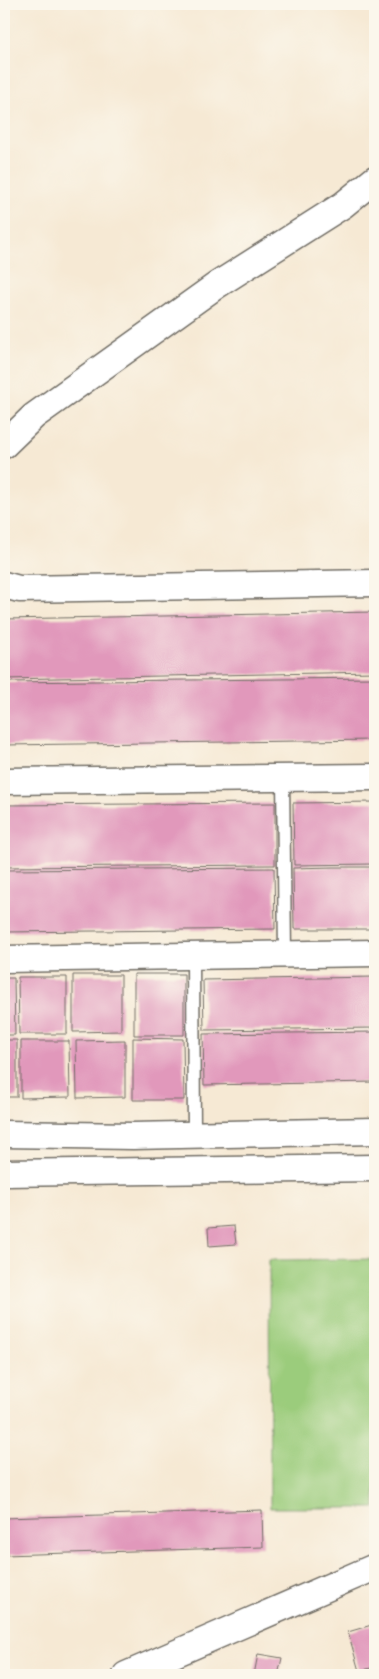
<svg xmlns="http://www.w3.org/2000/svg" width="379" height="1679" font-family="'Architects Daughter',sans-serif">
<style>
.green{fill:#9bcc7c;stroke:#637c54}
.building{fill:#e198bb}
.lines{fill:none;stroke-linecap:round;stroke-linejoin:round}
.lane-casing{stroke:#726e66;stroke-width:15}
.street-casing{stroke:#726e66;stroke-width:29}
.lane{stroke:#fff;stroke-width:12}
.street{stroke:#fff;stroke-width:26}
</style>
<rect width="100%" height="100%" fill="#fbf7ec"/>
<filter id="ink" filterUnits="userSpaceOnUse"><feTurbulence type="fractalNoise" baseFrequency=".02" numOctaves="2"/><feDisplacementMap in="SourceGraphic" scale="10" xChannelSelector="R" yChannelSelector="G"/><feConvolveMatrix kernelMatrix="1 2 1 2 8 2 1 2 1" color-interpolation-filters="sRGB"/></filter>
<filter id="wash" filterUnits="userSpaceOnUse"><feTurbulence type="fractalNoise" baseFrequency=".0096" numOctaves="4" result="noise"/><feDisplacementMap in="SourceGraphic" scale="20" xChannelSelector="R" yChannelSelector="G"/><feGaussianBlur stdDeviation="1.12" result="paint"/><feColorMatrix in="noise" values="0 0 0 0 0 0 0 0 0 0 0 0 0 0 0 0 0 1.4 0 .05"/><feComposite in="paint" operator="in"/></filter>
<g filter="url(#wash)">
<rect width="100%" height="100%" fill="#f6e9d4"/>
<path class="green" d="M375 1259V1508H270L269 1260Z"/>
<g id="blocks">
<path class="building" d="M375 612V672L4 679V619Z
M375 678V740L4 745V682Z
M375 802V864L294 865 293 803Z
M275 803V865L4 867V805Z
M333 867H375V929H294L293 868Z
M274 868 275 929 4 932V870Z
M134 974H184V1035H134Z
M73 975H121V1031L73 1032Z
M18 977H67V1034H19Z
M375 977V1028L204 1030 203 980Z
M4 978H14L15 1035H4Z
M375 1032V1082L204 1085 203 1034Z
M133 1038 183 1039 184 1100H133Z
M4 1040H17V1097H4Z
M125 1040V1097L77 1098 76 1041Z
M21 1041H69L70 1097 21 1098Z
M234 1226 236 1244 209 1246 208 1228Z
M262 1510 263 1547 4 1555V1518Z
M375 1624V1667L359 1671 348 1632Z
M258 1654 282 1658 278 1675H254Z"/>
</g>
</g>
<g filter="url(#ink)">
<use href="#blocks" fill-opacity="0" stroke="#726e66" stroke-width="1"/>
<g class="lines">
<g class="lane-casing">
<path id="lane" d="M283 778 285 954
M193 956 194 1135"/>
</g>
<g class="street-casing">
<path id="street" d="M4 445 34 416 217 285 343 205 375 179
M4 585 19 589 375 583
M4 781 375 777
M4 959 375 953
M4 1134 133 1136 375 1131
M4 1173 375 1168
M126 1675 375 1567"/>
</g>
<use href="#lane" class="lane"/>
<use href="#street" class="street"/>
</g>
</g>
<rect width="379" height="1679" fill="none" stroke="#fbf7ec" stroke-width="20"/>
</svg>
